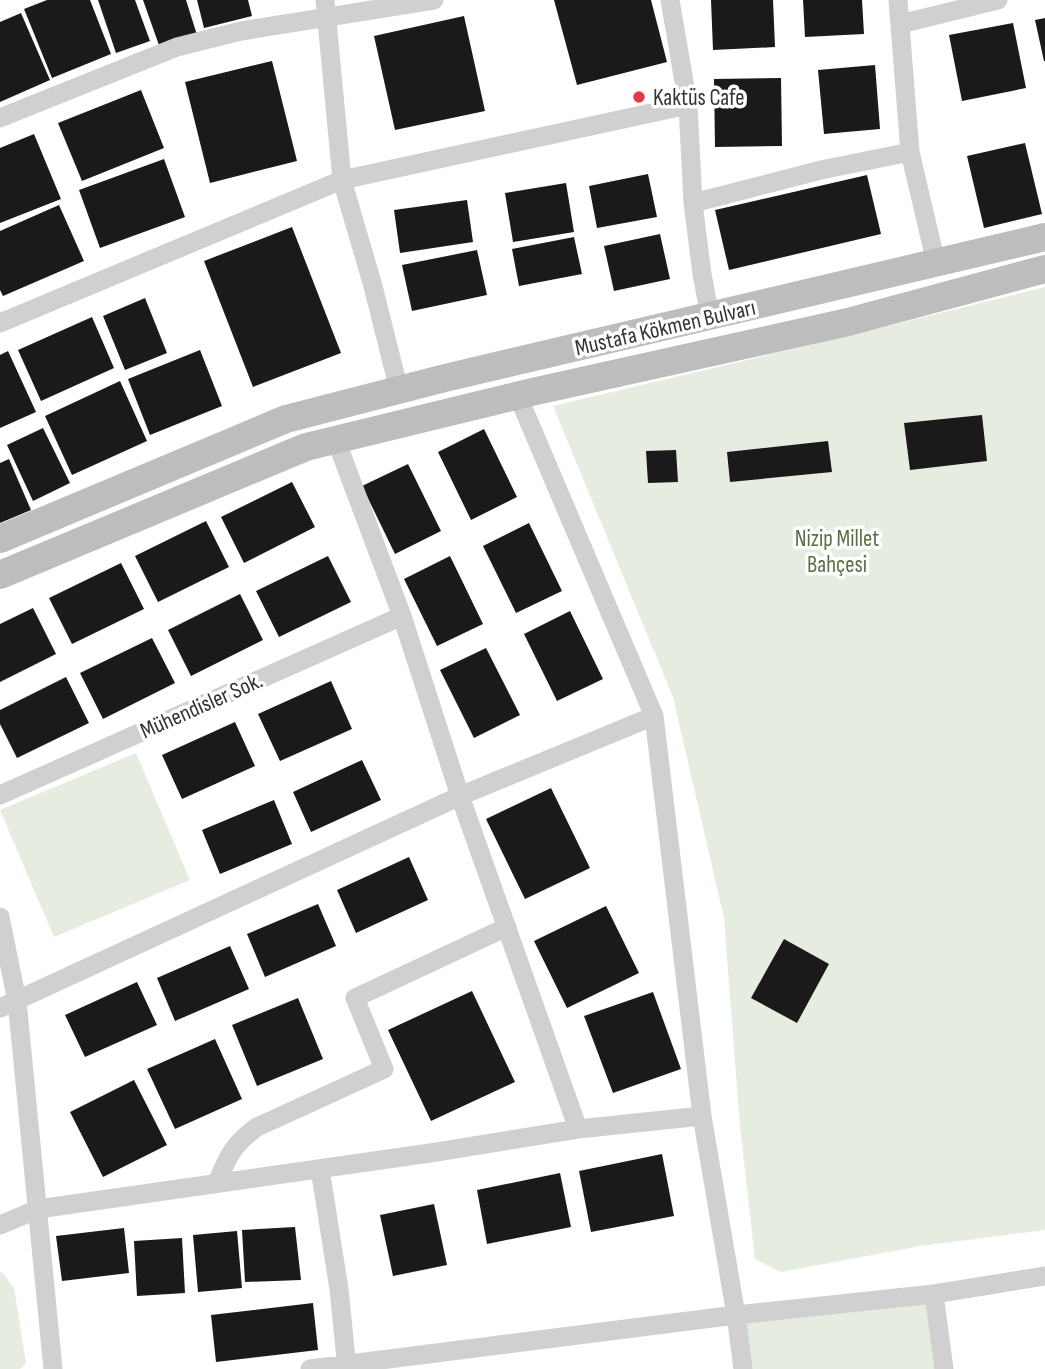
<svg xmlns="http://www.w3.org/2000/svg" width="1045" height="1369" font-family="'Sofia Sans Condensed',sans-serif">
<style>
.green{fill:#e6ecdf}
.building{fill:#1a1a1a}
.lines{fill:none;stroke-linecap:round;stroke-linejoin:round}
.minor{stroke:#d0d0d0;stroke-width:19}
.secondary{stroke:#bdbdbd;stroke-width:28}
.poi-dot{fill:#e63946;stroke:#fff;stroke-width:2.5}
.labels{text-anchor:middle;stroke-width:7;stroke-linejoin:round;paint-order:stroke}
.poi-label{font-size:23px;fill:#333;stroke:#fff;text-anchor:start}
.street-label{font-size:23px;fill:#333;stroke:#fff}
.park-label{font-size:23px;fill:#56703f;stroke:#fff}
</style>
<rect width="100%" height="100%" fill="#fff"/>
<path class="green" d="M1045 287V1230L920 1246 781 1272 755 1259 740 1126 724 918 673 697 553 406 852 335Z
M136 753 190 880 54 937 0 810Z
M0 1272H2L14 1288 26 1363 20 1369H0Z
M934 1294 944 1369H743L736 1315Z"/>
<path class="building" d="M47 0H90L111 54 52 78 24 9Z
M98 0H135L150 41 116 53Z
M143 0H186L197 35 160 48Z
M197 0H248L252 16 204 28Z
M554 0H651L667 62 577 85Z
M711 0H773L775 47 713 50Z
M803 0H862L864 34 805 37Z
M21 13 50 80 0 102V22Z
M464 16 485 111 395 130 374 36Z
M1045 18V61H1044L1035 20Z
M1013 23 1026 88 962 101 949 35Z
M272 61 297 161 210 183 185 82Z
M875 65 880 129 824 134 818 70Z
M781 78 782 146 715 147 714 79Z
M141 90 164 148 82 181 58 123Z
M34 134 61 199 0 223V148Z
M1025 143 1042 214 984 228 967 156Z
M164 159 185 217 100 248 79 190Z
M648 174 657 217 597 228 589 186Z
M867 175 881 234 729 270 715 210Z
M566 183 574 232 513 242 505 193Z
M467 200 473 242 400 253 394 210Z
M59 205 84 261 3 296 0 290V231Z
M292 227 341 353 253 387 204 261Z
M660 234 670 279 614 291 604 246Z
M574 237 582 274 519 286 512 249Z
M477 250 487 295 412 311 402 265Z
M145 298 167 353 125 370 103 316Z
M92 317 114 368 41 401 18 350Z
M200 350 222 406 150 435 128 379Z
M8 351 36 412 0 428V355Z
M120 381 147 441 72 475 45 416Z
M982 415 987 461 910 470 904 423Z
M43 428 70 483 33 501 7 445Z
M484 429 517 497 471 520 438 452Z
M828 441 832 472 730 482 727 452Z
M676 450 678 482 648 483 646 451Z
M9 459 31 510 0 523V463Z
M408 464 441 531 395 554 362 486Z
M292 482 315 527 244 563 221 517Z
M206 521 229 567 158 602 135 556Z
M529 523 562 591 516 613 483 546Z
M328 556 351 602 279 637 256 591Z
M450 556 483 624 437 646 404 579Z
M121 563 144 609 72 644 49 598Z
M240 594 263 640 191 676 168 630Z
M33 608 56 654 0 682V624Z
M570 611 603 679 557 701 524 634Z
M152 638 175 683 103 719 80 673Z
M486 648 520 715 474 738 440 670Z
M66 677 89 723 17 758 0 724V710Z
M331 681 352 729 280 761 258 714Z
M235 722 255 766 182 799 162 755Z
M362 760 381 800 311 832 293 792Z
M551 788 590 868 525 899 486 819Z
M274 800 292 844 220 874 202 830Z
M409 857 428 900 356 933 337 890Z
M318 904 336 946 265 977 247 934Z
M606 906 639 973 567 1008 534 941Z
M784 939 829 964 797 1023 751 998Z
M230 946 249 989 175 1021 157 978Z
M137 982 157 1025 85 1057 65 1015Z
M472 991 515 1082 431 1121 388 1030Z
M653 992 681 1069 613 1093 584 1016Z
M298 998 323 1059 257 1086 232 1025Z
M215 1039 242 1099 175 1129 147 1069Z
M134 1080 167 1145 103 1177 70 1112Z
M662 1154 674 1216 591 1232 579 1171Z
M560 1173 571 1227 487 1244 477 1190Z
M434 1204 447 1265 393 1276 380 1215Z
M295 1227 301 1280 245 1282 242 1230Z
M124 1228 129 1273 62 1281 56 1236Z
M237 1231 242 1288 198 1292 193 1235Z
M182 1238 185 1293 137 1296 134 1241Z
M313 1303 318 1350 216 1362 211 1315Z"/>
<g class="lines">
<path class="minor" d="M325 0 342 180 373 286 399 390
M670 0 688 105 693 203 702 274 710 316
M898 0 910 152 936 263
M900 24 998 0
M0 118 177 47 241 31 434 0
M693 203 821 170 910 152
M0 323 342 180 688 105
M336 440 402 616 460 796 578 1129
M654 716 702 1116 736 1315 743 1369
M0 795 402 616
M0 917 17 1001 53 1369
M0 1008 460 796 654 716 518 396
M320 1169 339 1289 347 1369
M218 1181C228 1155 234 1144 257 1127L384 1069 355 998 507 927
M0 1225 38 1209 430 1153 578 1129 702 1116
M934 1294 944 1369
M310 1369 736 1315 934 1294 1045 1276"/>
<path class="secondary" d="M0 539 286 419 445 378 1045 237
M0 575 306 447 532 392 848 322 1045 269"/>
</g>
<circle class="poi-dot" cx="639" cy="97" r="7"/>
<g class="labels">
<g class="poi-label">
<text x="653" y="105">Kaktüs Cafe</text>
</g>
<g class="street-label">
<text transform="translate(665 327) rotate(-13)" y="8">Mustafa Kökmen Bulvarı</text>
<text transform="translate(201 705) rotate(-24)" y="8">Mühendisler Sok.</text>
</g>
<g class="park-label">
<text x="837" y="546">Nizip Millet<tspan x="837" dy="26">Bahçesi</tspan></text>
</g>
</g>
</svg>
